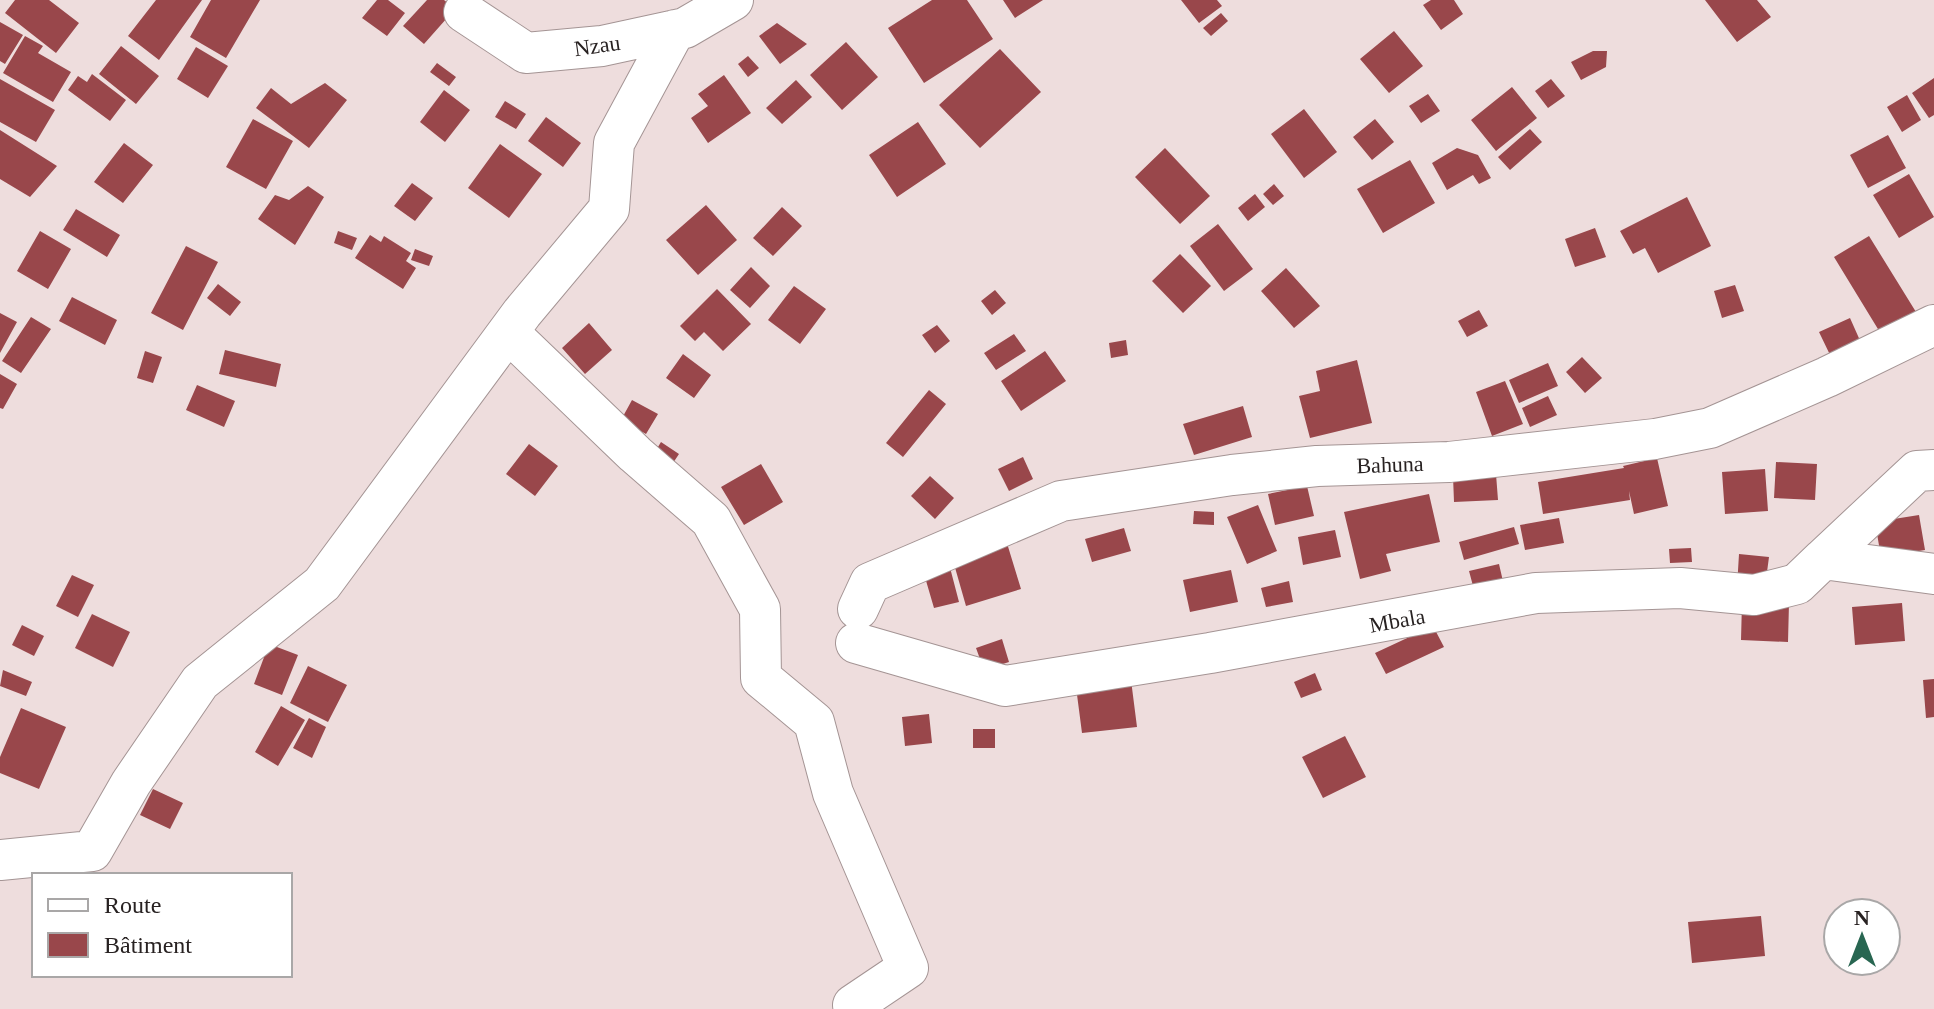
<svg xmlns="http://www.w3.org/2000/svg" width="1934" height="1009" font-family="Georgia,serif">
<style>
.building{fill:#99474b}
.lines{fill:none;stroke-linecap:round;stroke-linejoin:round}
.street-casing{stroke:#a49494;stroke-width:42}
.street{stroke:#fff;stroke-width:40}
.labels{text-anchor:middle;stroke-width:8;stroke-linejoin:round;paint-order:stroke}
.street-label{font-size:22px;fill:#282222;stroke:#fff}
</style>
<rect width="100%" height="100%" fill="#edd"/>
<path class="building" d="M15 0H49L79 23 56 53 5 13Z
M156 0H202L159 60 128 36Z
M211 0H260L226 58 190 37Z
M377 0H388L405 13 387 36 362 18Z
M427 0H444L455 9 424 44 403 26Z
M932 0H967L993 39 924 83 888 28Z
M1003 0H1043L1015 18Z
M1181 0H1217L1222 6 1199 23Z
M1431 0H1454L1463 14 1441 30 1423 5Z
M1705 0H1757L1771 17 1737 42Z
M1221 13 1228 21 1211 36 1203 28Z
M0 22 23 35 5 64 0 61Z
M777 23 807 44 780 64 759 36Z
M1394 31 1423 66 1389 93 1360 59Z
M25 36 43 46 38 53 71 72 53 102 3 73Z
M846 42 878 77 842 110 810 75Z
M121 46 159 76 136 104 99 74Z
M196 47 228 66 208 98 177 79Z
M1000 49 1041 92 980 148 939 105Z
M1593 51H1607L1606 67 1581 80 1571 62Z
M748 56 759 68 748 77 738 64Z
M437 63 456 77 449 86 430 72Z
M92 74 126 100 110 121 68 90 78 76 87 82Z
M724 75 751 113 708 143 691 118 708 106 698 94Z
M1934 78V115L1929 118 1912 93Z
M0 79 55 110 36 142 0 122Z
M1551 79 1565 96 1548 108 1535 91Z
M796 80 812 97 782 124 766 108Z
M325 83 347 100 309 148 256 108 271 88 291 104Z
M1512 87 1537 118 1496 151 1471 120Z
M444 90 470 110 445 142 420 122Z
M1428 94 1440 111 1421 123 1409 106Z
M1907 95 1921 120 1902 132 1887 107Z
M505 101 526 114 516 129 495 117Z
M1304 109 1337 152 1304 178 1271 134Z
M546 117 581 143 563 167 528 141Z
M253 119 293 141 266 189 226 167Z
M1375 119 1394 142 1372 160 1353 137Z
M918 122 946 164 897 197 869 155Z
M1530 129 1542 142 1510 170 1498 157Z
M0 130 57 166 30 197 0 179Z
M1888 135 1906 168 1868 188 1850 155Z
M124 143 153 165 123 203 94 182Z
M500 144 542 174 509 218 468 188Z
M1165 148 1210 196 1180 224 1135 177Z
M1457 148 1478 155 1491 178 1479 184 1473 175 1447 190 1432 163Z
M1410 160 1435 203 1383 233 1357 189Z
M1909 174 1934 217 1899 238 1873 195Z
M412 183 433 198 415 221 394 206Z
M1274 184 1284 196 1273 205 1263 194Z
M308 186 324 197 295 245 258 219 275 195 289 200Z
M1255 194 1265 207 1248 221 1238 208Z
M1687 197 1711 246 1658 273 1645 248 1633 254 1620 231Z
M706 205 737 240 698 275 666 240Z
M782 207 802 226 773 256 753 238Z
M76 209 120 235 107 257 63 230Z
M1218 224 1253 269 1224 291 1190 246Z
M1595 228 1606 257 1575 267 1565 239Z
M40 231 71 249 48 289 17 271Z
M338 231 357 238 352 250 334 243Z
M370 235 381 242 384 236 411 253 406 261 416 268 403 289 355 258Z
M1869 236 1916 312 1881 334 1834 257Z
M186 246 218 262 183 330 151 313Z
M415 249 433 256 429 266 411 260Z
M1180 254 1211 286 1183 313 1152 281Z
M751 267 770 286 750 308 730 290Z
M1286 268 1320 306 1294 328 1261 291Z
M218 284 241 302 230 316 207 298Z
M1735 285 1744 311 1722 318 1714 291Z
M794 286 826 309 800 344 768 320Z
M717 289 751 324 723 351 704 332 695 341 680 326Z
M995 290 1006 303 992 315 981 301Z
M72 297 117 320 105 345 59 321Z
M1479 310 1488 326 1467 337 1458 321Z
M0 313 17 322 0 353Z
M31 317 51 329 21 373 2 361Z
M1850 318 1862 345 1832 359 1819 332Z
M589 323 612 350 585 374 562 348Z
M937 325 950 341 935 353 922 335Z
M1014 334 1026 351 996 370 984 353Z
M1126 340 1128 355 1111 358 1109 343Z
M225 350 281 364 276 387 219 374Z
M145 351 162 357 153 383 137 378Z
M1045 351 1066 381 1021 411 1001 381Z
M683 354 711 375 694 398 666 378Z
M1582 357 1602 378 1585 393 1566 372Z
M1357 360 1372 423 1310 438 1299 396 1320 391 1316 371Z
M1548 363 1558 386 1519 403 1509 380Z
M0 374 17 384 3 409 0 408Z
M1505 381 1523 424 1492 436 1476 392Z
M197 385 235 401 224 427 186 410Z
M929 390 946 404 903 457 886 443Z
M1548 396 1557 415 1530 427 1522 408Z
M632 400 658 414 646 434 621 420Z
M1243 406 1252 437 1194 455 1183 424Z
M661 442 679 454 671 466 653 455Z
M529 444 558 466 535 496 506 474Z
M1023 457 1033 479 1009 491 998 469Z
M1657 458 1668 506 1634 514 1629 491 1630 500 1543 514 1538 482 1624 468 1623 466Z
M1776 462 1817 464 1815 500 1774 498Z
M761 464 783 502 744 525 721 487Z
M1765 469 1768 511 1725 514 1722 472Z
M1496 474 1498 500 1454 502 1453 476Z
M930 476 954 498 935 519 911 496Z
M1307 486 1314 516 1275 525 1268 494Z
M1429 494 1440 542 1386 554 1391 571 1360 579 1344 512Z
M1258 505 1277 551 1247 564 1227 517Z
M1194 511 1214 512V525L1193 524Z
M1919 515 1925 550 1881 557 1875 522Z
M1559 518 1564 543 1525 550 1520 525Z
M1514 527 1519 544 1464 560 1459 542Z
M1124 528 1131 551 1092 562 1085 539Z
M1335 530 1341 557 1303 565 1298 537Z
M1006 540 1021 589 966 606 952 557Z
M1691 548 1692 562 1670 563 1669 549Z
M1739 554 1769 557 1765 587H1737Z
M948 560 959 602 934 608 922 567Z
M1499 564 1505 590 1476 597 1469 571Z
M1231 570 1238 602 1190 612 1183 580Z
M72 575 94 585 78 617 56 606Z
M1289 581 1293 602 1266 607 1261 588Z
M1742 602 1789 603 1788 642 1741 640Z
M1902 603 1905 641 1855 645 1852 607Z
M92 614 130 632 113 667 75 648Z
M22 625 44 636 34 656 12 645Z
M1433 626 1444 647 1386 674 1375 653Z
M1002 639 1009 662 984 670 976 648Z
M269 644 298 655 282 695 254 684Z
M308 666 347 685 328 722 290 703Z
M3 670 32 682 26 696 0 686Z
M1315 673 1322 690 1301 698 1294 682Z
M1934 679V717L1926 718 1923 680Z
M1131 680 1137 727 1082 733 1076 687Z
M281 706 305 720 278 766 255 752Z
M21 708 66 727 39 789 0 773V757Z
M929 714 932 743 905 746 902 717Z
M309 718 326 727 312 758 293 748Z
M973 729H995V748H973Z
M1345 736 1366 777 1323 798 1302 757Z
M153 789 183 803 170 829 140 815Z
M1761 916 1765 956 1692 963 1688 922Z"/>
<g class="lines">
<g class="street-casing">
<path id="street" d="M464 12 526 53 602 46 685 28 733 0
M508 332 635 454 711 520 760 609 761 678 814 722 833 793 908 968 853 1005 856 1009
M1823 559 1917 471 1934 470
M858 609 870 583 1061 501 1232 475 1317 466 1449 462 1655 439 1710 428 1827 377 1934 325
M856 643 1005 686 1210 653 1536 593 1680 588 1754 595 1797 584 1823 559 1934 574
M0 860 92 851 131 783 200 682 322 584 522 313 609 209 614 143 675 30"/>
</g>
<use href="#street" class="street"/>
</g>
<g class="labels">
<g class="street-label">
<text transform="translate(597 45) rotate(-8)" y="8">Nzau</text>
<text transform="translate(1390 464) rotate(-2)" y="8">Bahuna</text>
<text transform="translate(1397 620) rotate(-10)" y="8">Mbala</text>
</g>
</g>
<rect x="32" y="873" width="260" height="104" fill="#ffffff" stroke="#a9a7a7" stroke-width="2"/>
<rect x="48" y="899" width="40" height="12" fill="#ffffff" stroke="#a9a7a7" stroke-width="2"/>
<text x="104" y="913" font-size="24" fill="#282222">Route</text>
<rect x="48" y="933" width="40" height="24" fill="#99474b" stroke="#a9a7a7" stroke-width="2"/>
<text x="104" y="953" font-size="24" fill="#282222">Bâtiment</text>
<g transform="translate(1862 937)"><circle r="38" fill="#ffffff" stroke="#a9a7a7" stroke-width="2"/>
<path d="M0-6L14 30L0 20L-14 30Z" fill="#286651"/>
<text y="-12" font-size="22" font-weight="bold" text-anchor="middle" fill="#282222">N</text>
</g>
</svg>
